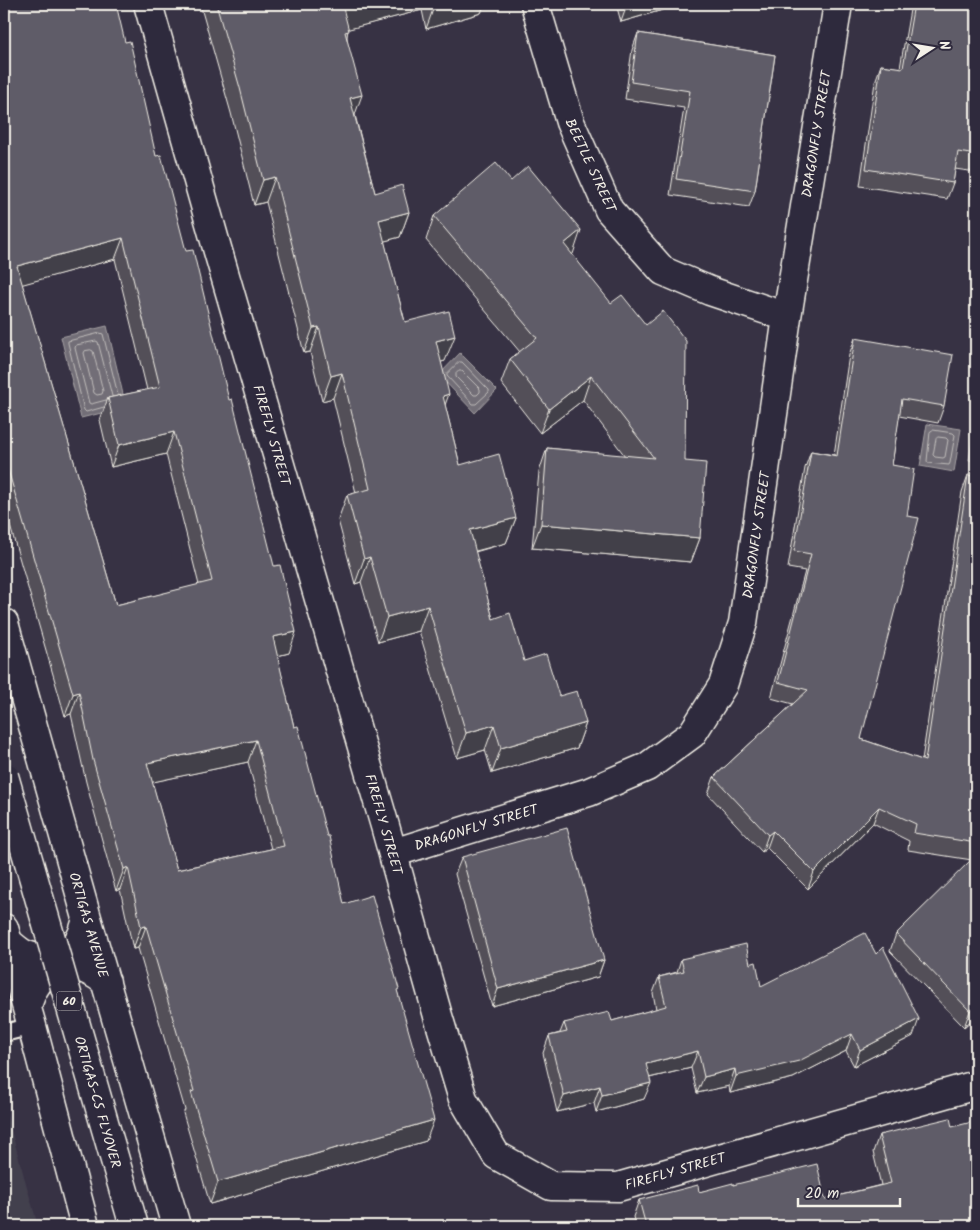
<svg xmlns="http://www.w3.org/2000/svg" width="980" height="1230" font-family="Kalam,sans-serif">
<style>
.built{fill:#433f4e}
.water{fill:#726e77;stroke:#a6a2a4}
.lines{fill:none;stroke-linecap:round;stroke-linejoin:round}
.shore{stroke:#c0bdbb;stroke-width:1}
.lane-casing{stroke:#f4f1e8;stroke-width:20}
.street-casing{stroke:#f4f1e8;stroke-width:31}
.primary-casing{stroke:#f4f1e8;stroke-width:31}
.lane{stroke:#2f2a3d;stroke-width:16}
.street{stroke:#2f2a3d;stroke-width:28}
.primary{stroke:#2f2a3d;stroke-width:28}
.primary-bridge-casing{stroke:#f4f1e8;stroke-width:31;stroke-linecap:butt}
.primary-bridge{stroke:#2f2a3d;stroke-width:28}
.wall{fill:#524f59;stroke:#f4f1e8;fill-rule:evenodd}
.shaded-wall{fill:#424048;stroke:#f4f1e8}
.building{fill:#5f5c67;stroke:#f4f1e8;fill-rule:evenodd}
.labels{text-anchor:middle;stroke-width:4;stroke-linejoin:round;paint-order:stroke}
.shield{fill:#2f2a3d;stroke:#b9b5b5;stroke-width:1}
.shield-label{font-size:12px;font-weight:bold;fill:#f4f1e8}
.street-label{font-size:14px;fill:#f4f1e8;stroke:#2f2a3d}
</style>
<rect width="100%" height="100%" fill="#373244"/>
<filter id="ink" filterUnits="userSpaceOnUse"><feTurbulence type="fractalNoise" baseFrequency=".02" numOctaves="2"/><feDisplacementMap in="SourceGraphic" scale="10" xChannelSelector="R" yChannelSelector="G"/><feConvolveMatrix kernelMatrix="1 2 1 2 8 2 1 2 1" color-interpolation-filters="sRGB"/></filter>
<g filter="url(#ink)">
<path class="built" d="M4 1105 38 1226H4Z"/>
<path class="water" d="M107 326 126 407 81 418 61 337Z
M460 353 497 390 475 413 439 375Z
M976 414V462L969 460Z
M927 424 961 429 954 472 920 466Z"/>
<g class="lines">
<path class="shore" d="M91 350 93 351 103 391 102 394 97 395 94 393 84 353 85 351Z
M459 362H462L489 390V392L476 404H473L447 376V374Z
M459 371H462L480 389V392L477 395H474L456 377V374Z
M106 400 91 404 89 403 75 348 76 345 96 341 98 342 112 396
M104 407 86 412 84 410 68 343V341L100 333 103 334 118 395
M933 430 953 433 955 435 950 463 949 465 928 463 927 461 930 432Z
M938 437 946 438 948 440 945 457 943 458 935 457 933 455 936 439Z"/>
<g class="lane-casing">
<path id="lane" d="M4 1033 32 1026"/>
</g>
<g class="street-casing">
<path id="street" d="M148 4 217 248 385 826 438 1016 463 1099 496 1155 551 1186 618 1187 976 1085
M535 4 570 122 609 210 663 271 710 291 787 317
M393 853 589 792 647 767 692 734 723 685 743 623 787 317 838 4"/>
</g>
<g class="primary-casing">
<path id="primary" d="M4 623 87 918 176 1226
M4 928 32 1026 85 1226
M8 942C13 946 18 951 24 954 42 962 64 959 77 943 83 936 85 927 87 918
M27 1007C38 964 72 954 106 982"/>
</g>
<use href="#lane" class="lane"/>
<use href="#street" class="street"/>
<use href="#primary" class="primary"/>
<g class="primary-bridge-casing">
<path id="primary-bridge" d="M4 776 134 1226"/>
</g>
<use href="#primary-bridge" class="primary-bridge"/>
</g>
<path class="wall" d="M4 4 125 42 289 653 277 656 294 727 344 904 398 994 426 1141 210 1204 183 1113 185 1110 138 948 133 949 120 889 116 891 86 782 71 714 65 716 4 505ZM115 259 147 390 108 398 100 420 111 467 166 454 199 585 116 605 22 284ZM248 762 271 849 177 870 152 782Z
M200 4H485L481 13 426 29 422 10 348 29 347 37 355 115 375 193 409 212 400 237 384 241 405 322 445 361 441 362 445 405 460 465 516 518 506 543 475 552 493 619 524 661 586 723 577 748 492 773 485 750 457 758 419 631 378 642 361 582 355 584 338 520 347 495 356 493 333 398 322 401 310 352 304 353 266 202 254 205 231 113Z
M616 4H683L621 22Z
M911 4H976V172L955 169 953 183 947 199 860 186 875 82 881 65 900 68Z
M638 33 775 55 755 191 749 207 670 195 684 108 625 99 632 50Z
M434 216 573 254H572L685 461 700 538 691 562 532 548 539 472 547 448 625 456 583 400 540 433 501 383 510 359 520 352 426 240Z
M855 338 944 406 938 423 899 416 892 465 861 739 922 760 962 492 968 475 976 477V1016L964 1027 890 951 896 934 972 860 908 850 909 841 873 823 808 889 767 848 762 852 708 794 714 777 793 704 771 698 805 571 788 568 805 468 811 451 834 455 849 355Z
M462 857 604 960 598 977 492 1006 455 874Z
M681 959 750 964 761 986 913 1036 854 1066 846 1051 793 1078 730 1093 729 1086 697 1093 691 1068 649 1078 644 1099 596 1112 594 1103 557 1112 543 1053 549 1036 560 1033 564 1023 612 1021 656 1009 653 993 659 977 677 972Z
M952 1127 976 1226H636L633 1217 639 1200 699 1192 733 1185 825 1199 881 1185 873 1152 879 1135Z"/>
<path class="shaded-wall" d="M359 4H424L422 10 334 33 343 8Z
M435 4H485L481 13 426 29Z
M632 4H683L621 22 627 5Z
M362 95 353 120 350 98Z
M275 177 266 202 254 205 263 180Z
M409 212 400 237 370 245 379 220Z
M581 230 573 254 555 268 564 244Z
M123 238 115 259 9 288 17 266Z
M319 327 310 352 304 353 313 328Z
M455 336 445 361 427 366 436 341Z
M342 373 333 398 322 401 331 376Z
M591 376 583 400 540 433 549 409Z
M449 394 440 419 443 396Z
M174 432 166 454 111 467 119 445Z
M516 518 506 543 461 555 470 530Z
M541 524 700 538 691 562 532 548Z
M370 557 361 582 355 584 364 559Z
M428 606 419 631 378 642 387 617Z
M296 632 289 653 265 659 273 637Z
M79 692 71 714 65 716 73 694Z
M586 723 577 748 492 773 501 748Z
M494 725 485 750 457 758 466 733Z
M256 740 248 762 139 785 147 763Z
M879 807 873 823 808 889 814 872Z
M773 831 767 848 762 852 768 835Z
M128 867 120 889 116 891 124 869Z
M146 926 138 948 133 949 141 927Z
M604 960 598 977 492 1006 498 989Z
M976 1005V1016L964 1027 970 1011Z
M919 1019 913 1036 854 1066 860 1050Z
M852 1034 846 1051 793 1078 730 1093 736 1076Z
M698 1051 691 1068 640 1080 646 1064Z
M735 1069 729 1086 697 1093 704 1077Z
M651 1083 644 1099 596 1112 602 1095Z
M600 1086 594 1103 557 1112 564 1096Z
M434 1120 426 1141 210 1204 218 1182Z"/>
<path class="building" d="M4 4H116L125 42 130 41 156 156 161 155 186 251 193 250 229 400 232 399 274 566 280 565 296 632 273 637 294 727 298 726 327 836H329L344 904 372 895 399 989 397 990 434 1120 218 1182 191 1092 194 1091 146 926 141 927 128 867 124 869 93 760 79 692 73 694 4 456ZM123 238 160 387 108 398 119 445 174 432 212 581 116 605 17 266ZM256 740 284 846 177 870 147 763Z
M216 4H359L343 8 349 31 345 32 362 95 350 98 375 193 402 185 409 212 379 220 405 322 449 311 455 336 436 341 449 394 443 396 460 465 499 454 516 518 470 530 493 619 510 613 524 661 546 654 559 696 577 691 586 723 501 748 494 725 466 733 428 606 387 617 370 557 364 559 347 495 370 489 342 373 331 376 319 327 313 328 275 177 263 180 240 88Z
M914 4H976V155L958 152 953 183 866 169 881 65 903 68Z
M638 33 775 55 755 191 676 179 690 91 631 82Z
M496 163 511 181 528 166 581 230 564 244 611 303 622 295 646 325 663 311 686 341 685 461 706 463 700 538 541 524 547 448 654 458 591 376 549 409 510 359 537 338 434 216Z
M855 338 953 355 944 406 902 399 892 465 914 469 907 516 919 518 861 739 925 761 968 475 976 477V843L914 833 916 824 879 807 814 872 773 831 768 835 714 777 808 690 778 682 811 554 794 551 811 451 837 456Z
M567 828 604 960 498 989 462 857Z
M976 855V1005L970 1011 896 934Z
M865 933 876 954 883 947 919 1019 860 1050 852 1034 799 1061 736 1076 735 1069 704 1077 698 1051 646 1064 651 1083 602 1095 600 1086 564 1096 549 1036 567 1032 564 1023 609 1012 612 1021 666 1006 659 977 684 971 681 959 746 944 750 964 756 962 761 986Z
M950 1118 952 1127 976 1121V1226H646L639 1200 698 1185 699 1192 733 1183V1185L817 1164 825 1199 891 1183 879 1135Z"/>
</g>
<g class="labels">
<rect class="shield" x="56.5" y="991.5" width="25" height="19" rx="4"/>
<g class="shield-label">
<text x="69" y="1005">60</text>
</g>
<g class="street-label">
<text transform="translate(816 134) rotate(-81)" y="5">DRAGONFLY STREET</text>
<text transform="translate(591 165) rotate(65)" y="5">BEETLE STREET</text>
<text transform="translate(272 435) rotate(74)" y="5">FIREFLY STREET</text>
<text transform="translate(756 535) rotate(-82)" y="5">DRAGONFLY STREET</text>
<text transform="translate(384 824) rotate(74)" y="5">FIREFLY STREET</text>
<text transform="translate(476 827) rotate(-17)" y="5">DRAGONFLY STREET</text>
<text transform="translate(89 925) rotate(74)" y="5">ORTIGAS AVENUE</text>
<text transform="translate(98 1102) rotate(74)" y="5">ORTIGAS-C5 FLYOVER</text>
<text transform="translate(675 1171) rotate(-16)" y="5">FIREFLY STREET</text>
</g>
</g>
<rect width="980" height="1230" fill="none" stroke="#2f2a3d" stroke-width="20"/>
<rect x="10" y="10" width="960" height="1210" fill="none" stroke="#f4f1e8" stroke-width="2" filter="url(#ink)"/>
<g transform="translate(932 48) rotate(78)" stroke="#2f2a3d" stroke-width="4" paint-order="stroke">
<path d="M0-4L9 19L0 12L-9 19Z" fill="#f4f1e8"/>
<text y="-8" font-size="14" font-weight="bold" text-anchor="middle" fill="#f4f1e8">N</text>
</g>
<path d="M798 1198v8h102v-8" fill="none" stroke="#f4f1e8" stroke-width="2.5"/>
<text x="805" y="1198" font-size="15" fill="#f4f1e8" stroke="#2f2a3d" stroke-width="4" paint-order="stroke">20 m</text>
</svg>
